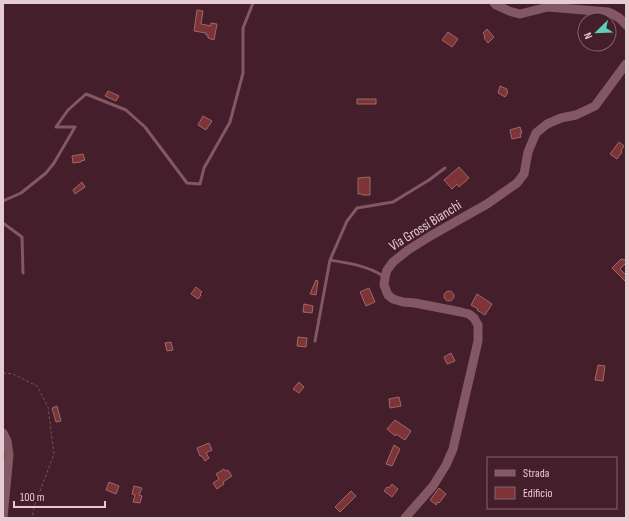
<svg xmlns="http://www.w3.org/2000/svg" width="629" height="521" font-family="'Sofia Sans Condensed',sans-serif">
<style>
.building{fill:#7e3437;stroke:#996a69}
.lines{fill:none;stroke-linecap:round;stroke-linejoin:round}
.path{stroke:#74525c;stroke-width:1;stroke-dasharray:3 2;stroke-linecap:butt}
.service{stroke:#835764;stroke-width:3}
.secondary{stroke:#835764;stroke-width:9}
.labels{text-anchor:middle;stroke-width:3.5;stroke-linejoin:round;paint-order:stroke}
.street-label{font-size:14px;fill:#e5cbd2;stroke:#441e2a}
</style>
<rect width="100%" height="100%" fill="#441e2a"/>
<path class="building" d="M197 10 203 11 201 24 211 26V23L217 24 214 40 208 38V35H206V33L194 31Z
M487 29 494 37 488 43 484 38 485 36 483 33Z
M448 32 458 39 452 47 442 40Z
M500 86 507 89V92H508L505 97 498 93Z
M108 91 119 96 116 101 105 96Z
M357 99H376V104H357Z
M203 116 212 121 206 130 198 125Z
M520 127 522 133H520L521 137 512 139 510 130Z
M619 142 624 146 621 151 622 152 617 159 610 154Z
M83 154 85 160 81 161V162L73 163 72 156Z
M459 167 469 178 459 187 457 184 452 189 444 180Z
M370 177V195H362V194H358V178Z
M82 182 85 187 75 194 73 190Z
M621 259 626 260V263L620 269 626 275V282L612 268Z
M316 280 318 281 316 295 310 294Z
M196 287 202 292 200 294 201 295 198 299 191 294Z
M369 288 375 302 366 306 360 292Z
M444 296a5 5 0 1 1 10 0a5 5 0 1 1-10 0Z
M477 294 492 304 485 315 477 310 478 309 471 305Z
M304 304 313 306 312 313 303 312Z
M298 337 307 338 306 347 297 346Z
M171 342 173 350 167 351 165 343Z
M451 353 455 361 447 364 444 357Z
M598 365 605 366 603 381 595 380Z
M299 382 304 387 299 393 293 389Z
M399 397 401 406 390 408 389 399Z
M57 406 61 421 56 422 52 408Z
M395 420 411 431 405 440 396 434 395 436 387 429Z
M209 443 212 450 206 453 209 458 205 461 202 456H200L197 448Z
M394 445 400 449 392 466 386 464Z
M224 469 226 471 228 470 232 476 223 482 224 484 217 489 213 483 219 479 216 474Z
M109 482 119 486 116 494 106 490Z
M392 484 398 489 392 497 384 491 387 487 389 488Z
M134 486 142 488 139 495 142 496 140 503 133 502 135 495 132 494Z
M439 488 446 494 439 503 437 502 436 505 430 500Z
M351 491 356 496 340 512 335 507Z"/>
<g class="lines">
<path class="path" d="M3 373 13 374 37 386 48 407 54 454 34 507 32 518"/>
<path class="service" d="M3 201 21 193 46 173 54 163 75 127H56L68 110 86 94 126 110 145 127 187 183 200 184 204 168 230 122 243 73V28L253 3
M3 223 22 237 23 273
M330 260 347 221 357 208 393 202 429 180 445 168
M315 341 330 260C348 263 368 266 383 276"/>
<path class="secondary" d="M494 3 496 5 509 11 520 14 548 7 608 12C616 15 621 18 626 25
M3 433 7 441 9 455 3 518
M405 518 433 486 446 465 453 449 478 341V325L474 318 469 314 461 312 415 303 403 302 393 299 388 295 384 285 385 277 387 270 393 262 408 250 432 235 487 204 517 183 524 174 528 152 536 133 547 124 561 118 576 115 595 106 626 64"/>
</g>
<g class="labels">
<g class="street-label">
<text transform="translate(425 225) rotate(-32)" y="5">Via Grossi Bianchi</text>
</g>
</g>
<rect width="629" height="521" fill="none" stroke="#e5cbd2" stroke-width="8"/>
<rect x="487" y="457" width="130" height="52" fill="#441e2a" stroke="#84636d"/>
<rect x="495" y="470" width="20" height="6" fill="#835764" stroke="#84636d"/>
<text x="523" y="477" font-size="12" fill="#e5cbd2">Strada</text>
<rect x="495" y="487" width="20" height="12" fill="#7e3437" stroke="#84636d"/>
<text x="523" y="497" font-size="12" fill="#e5cbd2">Edificio</text>
<g transform="translate(597 32) rotate(247)"><circle r="19" fill="#441e2a" stroke="#84636d"/>
<path d="M0-3L7 15L0 10L-7 15Z" fill="#5cceba"/>
<text y="-6" font-size="11" font-weight="bold" text-anchor="middle" fill="#e5cbd2">N</text>
</g>
<path d="M14 501v6h91v-6" fill="none" stroke="#e5cbd2" stroke-width="2"/>
<text x="20" y="501" font-size="12" fill="#e5cbd2" stroke="#441e2a" stroke-width="3" paint-order="stroke">100 m</text>
</svg>
